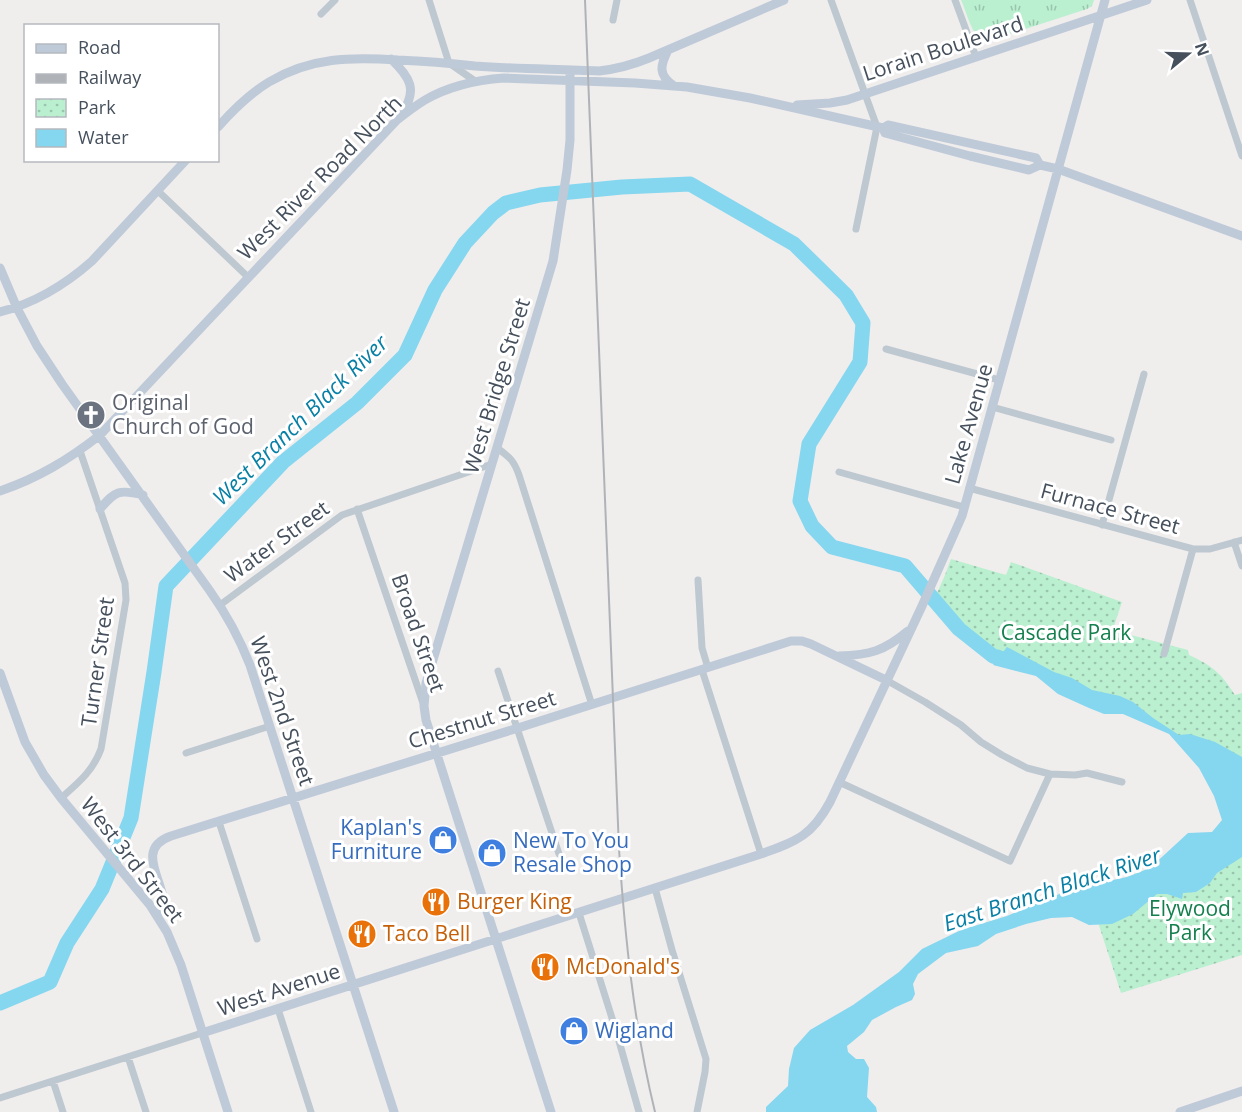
<svg xmlns="http://www.w3.org/2000/svg" width="1242" height="1112" font-family="'Open Sans',sans-serif">
<style>
.grass{fill:url(#grass-tufts)}
.park{fill:url(#park-dots)}
.water{fill:#85d6ef}
.lines{fill:none;stroke-linecap:round;stroke-linejoin:round}
.river{stroke:#85d6ef;stroke-width:15}
.street{stroke:#bdc8d0;stroke-width:7}
.secondary{stroke:#bfcad8;stroke-width:9}
.rail{stroke:#afb3b8;stroke-width:2}
.labels{text-anchor:middle;stroke-width:6;stroke-linejoin:round;paint-order:stroke}
.street-label{font-size:21px;fill:#45505c;stroke:#fff}
.worship-label{font-size:21px;fill:#5b616d;stroke:#fff;text-anchor:start}
.park-label{font-size:21px;fill:#137f4c;stroke:#fff}
.shop-label{font-size:21px;fill:#366cbe;stroke:#fff;text-anchor:start}
.food-label{font-size:21px;fill:#c56008;stroke:#fff;text-anchor:start}
.water-label{font-size:22px;font-style:italic;fill:#087fa5;stroke:#fff}
</style>
<defs>
<pattern id="grass-tufts" width="24" height="20" patternUnits="userSpaceOnUse" patternTransform="scale(1.5)"><rect width="24" height="20" fill="#baf0d0"/><path d="M3 7l-1-3M5 7V3M7 7l1-3M15 17l-1-3M17 17v-4M19 17l1-3" fill="none" stroke="#99c5ac"/></pattern>
<pattern id="park-dots" width="8" height="8" patternUnits="userSpaceOnUse" patternTransform="scale(1.5)"><rect width="8" height="8" fill="#baf0d0"/><path d="M2 2h.1M6 6h.1" fill="none" stroke="#99c5ac" stroke-width="1.8" stroke-linecap="round"/></pattern>
</defs>
<rect width="100%" height="100%" fill="#f0eded"/>
<path class="grass" d="M961 0H1094L1092 6 1087 9 985 42C972 37 967 13 961 0Z"/>
<path class="park" d="M951 559 1006 575 1011 562 1122 602 1114 626 1131 635 1188 650 1189 655C1213 666 1221 673 1235 695L1242 693V815L1210 757 1129 709 1023 665 993 656 959 629 934 600 945 575Z
M1242 836V955L1121 993 1091 901Z"/>
<path class="water" d="M1007 647 1054 672 1072 678 1092 690 1120 696 1133 702 1153 718 1179 735 1190 734 1215 742 1242 757V857L1217 873 1210 883 1196 892 1183 893 1182 899 1167 894H1157L1133 914 1112 924 1089 925 1072 917 1051 918 1026 924 996 934 978 946 946 953 918 974 913 984 915 994 912 1000 896 1007 872 1020 864 1032 847 1046 848 1052 856 1059H864L869 1068 867 1097 876 1107 877 1112H766V1107L788 1086 789 1069 794 1048 810 1030 853 1005 899 972 922 949 961 930 1007 916 1071 889 1127 877 1150 868 1188 833 1212 832 1222 820 1214 796 1199 768 1169 734 1123 714H1104L1089 708 1058 694 1036 676 993 665Z"/>
<g class="lines">
<path class="river" d="M0 1003 50 982 67 943 102 889 131 818 154 672 166 586 283 462 357 403 405 355 435 290 465 243 493 213 506 203 540 195 622 187 690 184 794 244 846 295 863 323 860 362 809 444 800 501 812 526 832 547 905 566 959 629 993 656 1017 663"/>
<path class="street" d="M429 0 449 63 475 81
M831 0 877 127 856 229
M955 0 976 57
M1190 0 1242 156
M321 14 335 0
M613 20 617 0
M158 191 248 277
M886 349 999 380
M992 407 1111 440
M497 448C510 457 514 461 519 475L592 705
M839 472 964 507
M969 488 1193 549H1210L1242 540
M357 509 423 703
M1102 525 1144 374
M1234 542 1242 566
M698 580 702 648 708 668
M220 605 342 515 492 464
M1164 654 1193 549
M702 670 761 854
M498 671 559 854
M886 680 925 702 961 725 981 742 1002 755 1027 768 1050 774 1075 775 1087 773 1122 782
M186 753 270 726
M839 782 1010 861 1050 774
M61 798C78 783 93 771 101 749L126 600 125 583 80 451
M219 822 257 939
M655 888 672 950 706 1059 705 1072 697 1112
M579 913 617 1034 639 1112
M278 1009 311 1112
M128 1057 146 1112
M53 1081 63 1112
M0 1098 202 1033"/>
<path class="secondary" d="M668 50C660 66 658 75 674 86
M391 59C410 77 418 90 402 113
M797 105 830 103 847 100 1147 0
M218 127C233 110 249 94 269 82 311 57 351 57 398 60 424 61 449 63 475 66 516 69 558 69 599 71 617 69 632 65 649 58L784 0
M1040 165 1058 169 1242 236
M0 268 17 308 37 346 62 384 210 591C227 615 239 637 250 665L394 1112
M0 312C35 303 65 285 92 261L186 160
M0 491C38 478 68 460 100 435L397 120C406 113 415 106 425 100 449 86 476 80 504 78L635 83 687 87 750 98 883 128 885 133 970 156 1029 170 1040 165 1036 158 888 125 883 128
M100 509C115 491 119 489 143 495
M839 656C870 655 884 651 908 631
M0 673 25 742 44 775 61 798 150 905 167 932 181 965 228 1112
M157 916C160 911 163 904 163 898 160 876 137 848 171 836L518 728 791 641H802L811 644 886 680
M202 1033 761 854C796 841 811 837 830 802L922 606 962 516 1105 0
M551 1112 426 720 424 706 426 683 553 261 567 170 570 140V70
M1180 1112 1242 1091"/>
<path class="rail" d="M585 0 619 849C625 938 634 1026 655 1112"/>
</g>
<defs>
<g id="church-disc" transform="scale(1.5)"><circle r="9.5" fill="#6b7280" stroke="#fff"/><path d="M-1.2-6h2.4v3.5h3.3v2.4h-3.3V6h-2.4V-.1h-3.3v-2.4h3.3Z" fill="#fff"/></g>
<g id="shop-disc" transform="scale(1.5)"><circle r="9.5" fill="#3f7fe0" stroke="#fff"/><path d="M-5-2.5h2.3a2.7 3.5 0 0 1 5.4 0H5L5.5 6h-11ZM-1.5-2.5h3a1.5 2.3 0 0 0-3 0Z" fill="#fff"/></g>
<g id="restaurant-disc" transform="scale(1.5)"><circle r="9.5" fill="#e8710a" stroke="#fff"/><path d="M-5-6h1v4h1v-4h1v4h1v-4h1v5L-1.5 .5V6h-2V.5L-5-1ZM5-6V6H3V1.5H1.5Q1.5-4 5-6Z" fill="#fff"/></g>
</defs>
<g fill-rule="evenodd">
<use href="#church-disc" x="91" y="415"/>
<use href="#shop-disc" x="443" y="840"/>
<use href="#shop-disc" x="492" y="853"/>
<use href="#restaurant-disc" x="436" y="902"/>
<use href="#restaurant-disc" x="362" y="934"/>
<use href="#restaurant-disc" x="545" y="967"/>
<use href="#shop-disc" x="574" y="1031"/>
</g>
<g class="labels">
<g class="street-label">
<text transform="translate(943 49) rotate(-18)" y="7">Lorain Boulevard</text>
<text transform="translate(320 178) rotate(-45)" y="7">West River Road North</text>
<text transform="translate(497 386) rotate(-73)" y="7">West Bridge Street</text>
<text transform="translate(969 424) rotate(-74)" y="7">Lake Avenue</text>
<text transform="translate(1110 509) rotate(15)" y="7">Furnace Street</text>
<text transform="translate(277 542) rotate(-36)" y="7">Water Street</text>
<text transform="translate(418 633) rotate(71)" y="7">Broad Street</text>
<text transform="translate(98 662) rotate(-82)" y="7">Turner Street</text>
<text transform="translate(282 711) rotate(71)" y="7">West 2nd Street</text>
<text transform="translate(482 720) rotate(-17)" y="7">Chestnut Street</text>
<text transform="translate(132 860) rotate(52)" y="7">West 3rd Street</text>
<text transform="translate(279 990) rotate(-18)" y="7">West Avenue</text>
</g>
<g class="worship-label">
<text x="112" y="410">Original<tspan x="112" dy="24">Church of God</tspan></text>
</g>
<g class="park-label">
<text x="1066" y="640">Cascade Park</text>
<text x="1190" y="916">Elywood<tspan x="1190" dy="24">Park</tspan></text>
</g>
<g class="shop-label">
<text x="422" y="835" text-anchor="end">Kaplan's<tspan x="422" dy="24">Furniture</tspan></text>
<text x="513" y="848">New To You<tspan x="513" dy="24">Resale Shop</tspan></text>
<text x="595" y="1038">Wigland</text>
</g>
<g class="food-label">
<text x="457" y="909">Burger King</text>
<text x="383" y="941">Taco Bell</text>
<text x="566" y="974">McDonald's</text>
</g>
<g class="water-label">
<text transform="translate(300 420) rotate(-44)" y="8">West Branch Black River</text>
<text transform="translate(1052 889) rotate(-18)" y="8">East Branch Black River</text>
</g>
</g>
<rect x="24" y="24" width="195" height="138" fill="#ffffff" stroke="#b5b9be" stroke-width="1.5"/>
<rect x="36" y="44" width="30" height="9" fill="#bfcad8" stroke="#b5b9be" stroke-width="1.5"/>
<text x="78" y="54" font-size="18" fill="#45505c">Road</text>
<rect x="36" y="74" width="30" height="9" fill="#afb3b8" stroke="#b5b9be" stroke-width="1.5"/>
<text x="78" y="84" font-size="18" fill="#45505c">Railway</text>
<rect x="36" y="99" width="30" height="18" fill="url(#park-dots)" stroke="#b5b9be" stroke-width="1.5"/>
<text x="78" y="114" font-size="18" fill="#45505c">Park</text>
<rect x="36" y="129" width="30" height="18" fill="#85d6ef" stroke="#b5b9be" stroke-width="1.5"/>
<text x="78" y="144" font-size="18" fill="#45505c">Water</text>
<g transform="translate(1188 54) rotate(71)" stroke="#ffffff" stroke-width="4.5" paint-order="stroke">
<path d="M0-4.5L10 22L0 15L-10 22Z" fill="#45505c"/>
<text y="-9" font-size="16" font-weight="bold" text-anchor="middle" fill="#45505c">N</text>
</g>
</svg>
